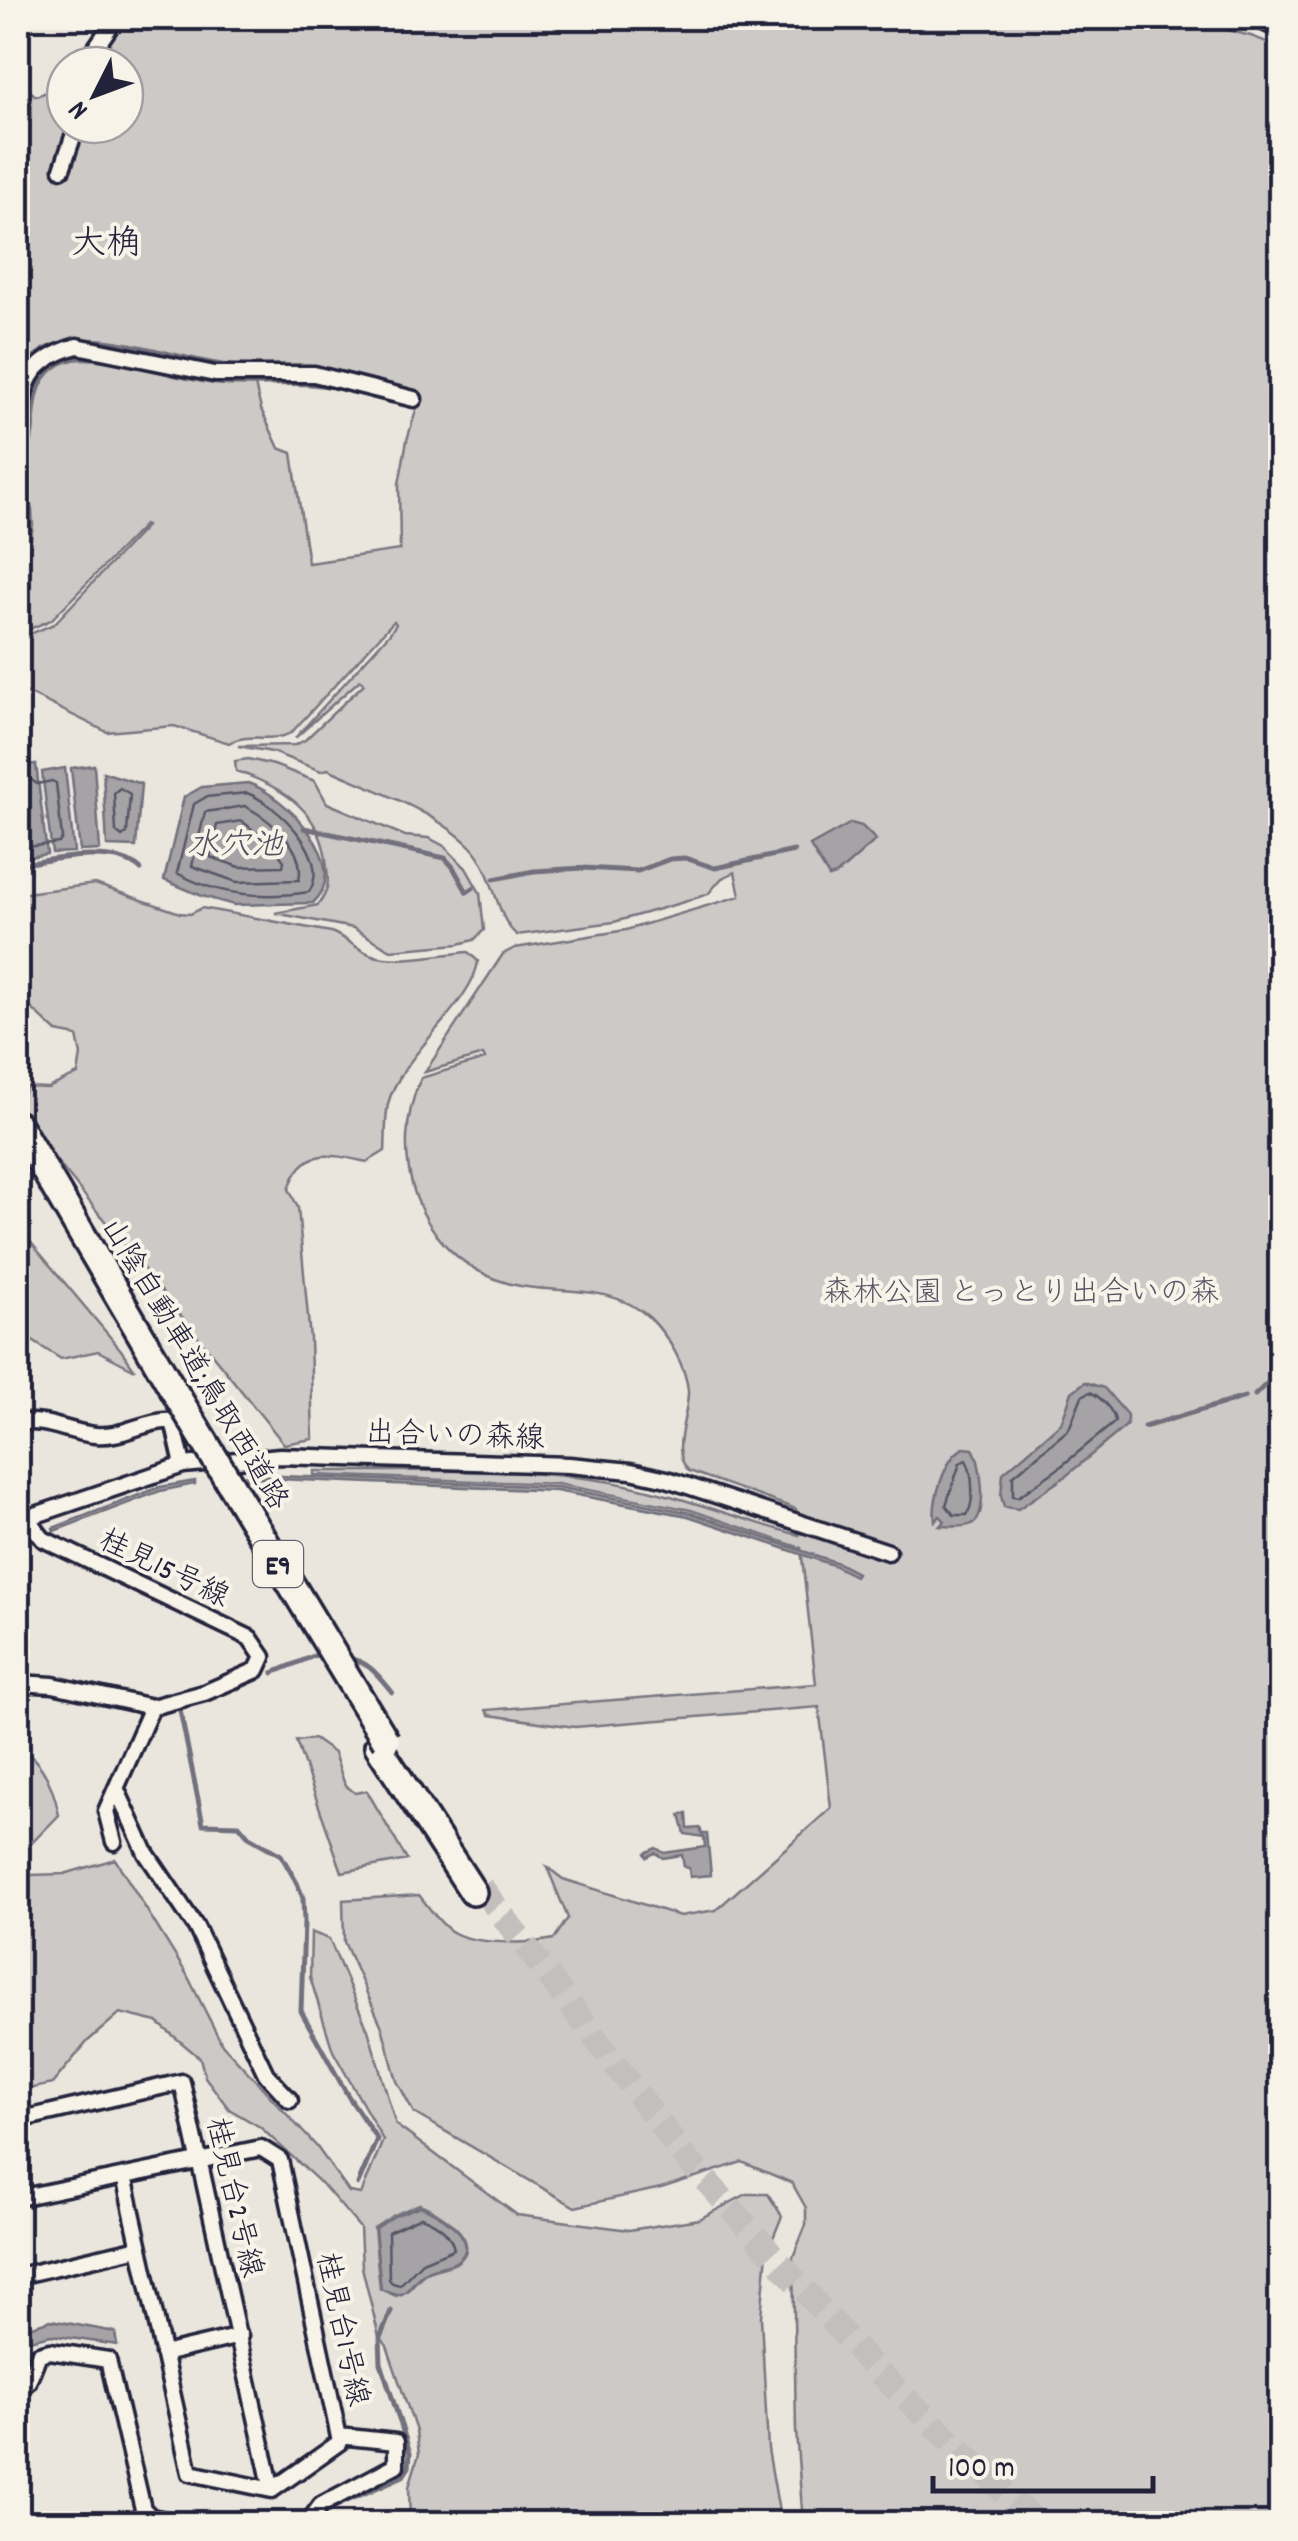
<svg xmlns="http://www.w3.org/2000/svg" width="1298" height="2541" font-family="Dekko,'Klee One',sans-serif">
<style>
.green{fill:#cdc9c6;stroke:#787680;stroke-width:2.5;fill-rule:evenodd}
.water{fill:#a6a3a6;stroke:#716f7b;stroke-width:2.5}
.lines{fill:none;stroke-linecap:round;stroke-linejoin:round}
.shore{stroke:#575666;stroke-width:2.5}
.stream{stroke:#716f7b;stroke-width:5}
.motorway-tunnel{stroke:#c2bfbd;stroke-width:25;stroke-dasharray:25 12;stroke-linecap:butt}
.minor-casing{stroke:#22223b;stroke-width:21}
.motorway-casing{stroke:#22223b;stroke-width:32}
.minor{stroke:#f7f3e8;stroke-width:14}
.motorway{stroke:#f7f3e8;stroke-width:25}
.motorway-bridge-casing{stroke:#22223b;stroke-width:32;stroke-linecap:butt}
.motorway-bridge{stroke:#f7f3e8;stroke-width:25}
.labels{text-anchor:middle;stroke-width:8;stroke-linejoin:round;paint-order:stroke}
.shield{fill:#f7f3e8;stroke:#62616f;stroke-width:2.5}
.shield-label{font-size:28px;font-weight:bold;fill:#22223b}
.park-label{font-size:30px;fill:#555465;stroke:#f7f3e8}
.street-label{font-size:30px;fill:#22223b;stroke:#f7f3e8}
.water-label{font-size:32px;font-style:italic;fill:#504f60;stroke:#f7f3e8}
.quarter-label{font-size:35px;fill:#22223b;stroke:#f7f3e8}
</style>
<rect width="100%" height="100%" fill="#eae6de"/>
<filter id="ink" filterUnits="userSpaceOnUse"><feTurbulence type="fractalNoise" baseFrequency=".01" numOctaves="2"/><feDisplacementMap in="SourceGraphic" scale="20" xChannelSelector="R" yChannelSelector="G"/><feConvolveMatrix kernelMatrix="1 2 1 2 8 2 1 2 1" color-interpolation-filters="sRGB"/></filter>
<g filter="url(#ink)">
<path class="green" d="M119 18H1179L1251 36 1280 47V2523H803L796 2431 793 2257 806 2225V2208L792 2183 742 2162 661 2188 575 2207 414 2113 397 2081 382 2027 344 1942 343 1900 419 1895C428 1906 439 1923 451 1931 472 1945 530 1944 554 1939L568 1918 547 1867 563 1879 680 1916 716 1910 831 1808 819 1707 575 1727 489 1715 486 1710 816 1684 801 1548 691 1510 558 1484 314 1475V1471C405 1472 500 1467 591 1479 663 1488 730 1517 799 1535L796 1509 689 1471C669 1452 689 1416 688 1391 686 1366 668 1336 650 1318 606 1278 549 1299 498 1280 415 1249 387 1154 421 1078L485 1059 483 1055 425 1072 503 954 515 948 626 930 740 896 735 872 722 878 708 894 684 902 614 922 517 935C496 920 495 872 471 847 437 812 372 789 328 769L321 771 272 752 238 746 295 745 305 740 364 684 360 680 295 738 390 633 396 624 394 621 291 733C272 743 247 732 229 743L174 726 107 732 18 688V639L54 624 146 526 144 525 51 620 18 634 33 524 32 510 18 475V458L31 387 47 365 67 355H101L254 381 261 409 279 448 292 453 308 563 400 550 399 484 407 440 420 397 375 383 202 367 81 341 53 346 38 356 27 367 18 387V81L36 96 65 85V125H125V65H92L93 61 111 48 94 58Z
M248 759 274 765 315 781 327 803 405 836 429 838 444 846 466 868 480 893 484 930 474 940 459 944 391 950 353 928 275 913 318 905C328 892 329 884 327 868 323 812 285 788 236 771L235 761Z
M95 884 180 913 190 914 202 908 331 932C346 938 358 950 372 955 395 964 442 954 468 952L478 961C474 1002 399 1057 388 1104 385 1119 386 1136 385 1151L367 1162C330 1154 303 1146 289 1189L298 1208 310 1339 313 1439 284 1444 27 1124 20 1103 26 1087 48 1088 78 1074 81 1055 77 1036 57 1032 18 996V900L26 893Z
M18 1227 121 1350 135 1370 98 1351 61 1359 23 1335 18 1342Z
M314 1739 334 1753 345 1785 355 1793 367 1791 407 1860 342 1872 296 1741Z
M18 1748C43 1759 54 1790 59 1815L21 1854 24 1866 31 1875 64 1874 115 1859 186 1973 222 2044 317 2147 349 2192 361 2194 383 2140 333 2051 310 1977 311 1932 329 1939 368 2030 396 2125 517 2215 629 2230 699 2219 747 2194H768L782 2216 767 2253 761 2317 768 2449 781 2523H410L409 2487 419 2454 416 2431 387 2346 381 2338 382 2333 379 2337 362 2267 360 2228 323 2185 260 2127 229 2109 205 2077 200 2058 157 2022 120 2013 88 2041 52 2084 24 2090 18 2085ZM419 2204C437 2210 488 2242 456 2263 447 2268 435 2268 426 2273 414 2280 411 2293 396 2296L380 2289 374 2228 394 2215Z"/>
<path class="water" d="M36 764 47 854 23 858 18 811V766Z
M94 765 100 850 80 851 71 768Z
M65 768 74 852 52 853 42 772Z
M103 772 141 784 136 847 107 846Z
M248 783C285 795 354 865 313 903L234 905 202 896 164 880 184 797 202 787Z
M851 823 862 826 876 840 836 875 829 877 810 846Z
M1085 1382 1104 1388 1127 1415V1425L1066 1476 1018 1509 1004 1507 1001 1496 1003 1473 1061 1423 1072 1392Z
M964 1448 973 1449C982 1461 988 1518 972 1524 964 1528 949 1526 940 1526L945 1521 940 1516 935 1521C932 1501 945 1456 964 1448Z
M256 1475 558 1487 691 1513 838 1563 857 1573 855 1576 833 1565 688 1516 556 1491 255 1478 218 1480 217 1477Z
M195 1481V1484L160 1491 54 1531 53 1528 160 1487Z
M687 1814 688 1829 700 1828 702 1834H707L711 1875 690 1877 689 1868 684 1867 682 1855 663 1858 655 1853 647 1857 645 1853 656 1848 664 1853 705 1847 704 1837 685 1834 680 1815Z
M420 2206C436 2212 485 2240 457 2261 449 2267 436 2266 427 2271 405 2283 412 2304 381 2289L375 2229 394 2216Z
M51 2320 115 2332 117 2345 51 2335 29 2340 25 2328Z"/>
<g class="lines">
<path class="shore" d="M18 775 26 776 37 784 52 781 56 783 62 838 59 843 18 848
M120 788 130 794 127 833 122 837 116 832 114 793Z
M247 793C278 805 332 857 309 892 263 899 218 896 177 873L194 804 206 797Z
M245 806C271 820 306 848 299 880L237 882 192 866 205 812Z
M242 821 274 847 284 861 283 866 240 867 210 857 217 825Z
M1090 1392C1100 1396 1115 1412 1115 1422L1059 1468 1018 1497 1013 1496V1476L1069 1429 1082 1396Z
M966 1460C973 1473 975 1502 967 1515H954L946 1505 960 1463Z
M421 2217C437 2223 451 2233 454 2249L422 2262 400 2285 392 2283 389 2279 388 2232Z"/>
<path class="stream" d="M270 367H309
M320 369 414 392
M18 378C56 302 172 364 239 367
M18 465C44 440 22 393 53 368 63 360 77 357 89 358 130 360 169 376 210 382 243 387 276 382 309 384 337 385 365 396 392 402
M304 828 445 858 453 867 467 892 473 888
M18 865C49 860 117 845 141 870
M494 879 534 871 583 868 638 871 670 859 685 858 715 868 794 851
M1255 1395 1280 1371
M1144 1427 1245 1397
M345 1658C368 1660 378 1675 392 1692
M18 1668 23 1678H28
M273 1673 316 1655 324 1656
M238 1688 258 1679
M195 1703 227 1692
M179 1705 203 1824 239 1825 249 1837 281 1855 297 1883 303 1898 304 1922 301 2011 348 2096 377 2139 358 2184
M316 2524 325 2511 403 2476 409 2467 410 2453 381 2363 380 2338 391 2311"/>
<path class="motorway-tunnel" d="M481 1887 685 2157 871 2365 1038 2524"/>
<g class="minor-casing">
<path id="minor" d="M1255 18 1280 30
M90 65 94 50 116 18
M62 169 77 125
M18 447C24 395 18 363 77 346L215 374H314L414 399
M18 1423C46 1418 67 1432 95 1435 123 1438 146 1419 173 1421L183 1465
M18 1521 183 1465 280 1456 569 1465 631 1471 667 1479 888 1552
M18 1524 33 1526 43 1539 250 1638 263 1657 257 1670 204 1693 152 1707 53 1685 18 1683
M116 1788 146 1853 196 1927 266 2074 290 2100
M114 1842 106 1811 152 1707
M18 2120 182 2082 272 2490
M18 2198 261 2148 280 2160 340 2442 272 2490 190 2473 124 2176
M18 2276 139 2248
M163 2354 240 2336
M18 2387 28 2382 39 2354 50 2351 108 2360 143 2509 151 2517 186 2524
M307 2524 321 2505 396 2465V2442L339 2436"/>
</g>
<g class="motorway-casing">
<path id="motorway" d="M18 1125 171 1386
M378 1746 473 1892"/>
</g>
<use href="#minor" class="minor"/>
<use href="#motorway" class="motorway"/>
<g class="motorway-bridge-casing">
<path id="motorway-bridge" d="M171 1386 386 1741"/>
</g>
<use href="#motorway-bridge" class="motorway-bridge"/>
</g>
</g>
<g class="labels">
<rect class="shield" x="253" y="1541" width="50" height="46" rx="8"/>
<g class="shield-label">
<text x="278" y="1574">E9</text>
</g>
<g class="park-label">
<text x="1021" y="1301">森林公園 とっとり出合いの森</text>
</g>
<g class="street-label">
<text transform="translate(196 1363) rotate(59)" y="10">山陰自動車道;鳥取西道路</text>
<text transform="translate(455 1434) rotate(2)" y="10">出合いの森線</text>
<text transform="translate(165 1567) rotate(26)" y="10">桂見15号線</text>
<text transform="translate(236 2197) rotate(77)" y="10">桂見台2号線</text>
<text transform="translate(344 2329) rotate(78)" y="10">桂見台1号線</text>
</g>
<g class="water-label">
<text x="235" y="854">水穴池</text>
</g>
<g class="quarter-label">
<text x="106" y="253">大桷</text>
</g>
</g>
<rect width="1298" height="2541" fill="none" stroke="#f7f3e8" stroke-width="60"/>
<rect x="30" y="30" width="1238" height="2481" fill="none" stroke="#22223b" stroke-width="4" filter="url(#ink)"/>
<g transform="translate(95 95) rotate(228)"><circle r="48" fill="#f7f3e8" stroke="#a29fa3" stroke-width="2.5"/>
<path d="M0-8L18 38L0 25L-18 38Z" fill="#22223b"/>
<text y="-15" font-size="28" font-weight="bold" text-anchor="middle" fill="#22223b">N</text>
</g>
<path d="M933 2476v15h220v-15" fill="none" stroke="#22223b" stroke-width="5"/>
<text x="948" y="2476" font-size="30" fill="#22223b" stroke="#f7f3e8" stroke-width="8" paint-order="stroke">100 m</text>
</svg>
